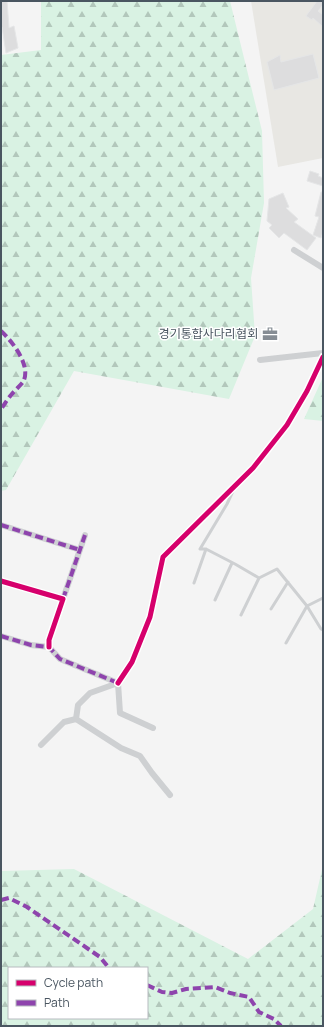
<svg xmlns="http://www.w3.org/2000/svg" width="324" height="1027" font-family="Manrope,'Noto Sans KR',sans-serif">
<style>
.commercial{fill:#e8e7e3}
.forest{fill:url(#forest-firs);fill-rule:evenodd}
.building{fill:#ddddde;stroke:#e5e6e7}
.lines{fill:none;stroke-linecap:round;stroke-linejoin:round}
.lane{stroke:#ced0d2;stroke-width:3}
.street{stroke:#ced0d2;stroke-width:6}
.quiet{stroke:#8e44ad;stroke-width:4;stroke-dasharray:8 4;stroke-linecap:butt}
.cycleway-casing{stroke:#fff;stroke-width:8}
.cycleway{stroke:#d6006c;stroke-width:5}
.labels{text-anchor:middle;stroke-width:3;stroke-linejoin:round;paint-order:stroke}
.poi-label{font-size:12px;fill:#4a5661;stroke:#fff;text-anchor:end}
</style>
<defs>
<pattern id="forest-firs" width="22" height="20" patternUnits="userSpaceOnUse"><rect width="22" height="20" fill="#d9f2e3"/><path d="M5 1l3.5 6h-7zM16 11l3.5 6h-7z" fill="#b2c7bb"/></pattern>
</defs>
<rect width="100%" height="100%" fill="#f4f4f4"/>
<path class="commercial" d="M251 1H323V158L278 167Z"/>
<path class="forest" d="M41 1H230L262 131 264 203 251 278 255 336 229 399 74 371 6 490 1 491V55L41 50Z
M323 377V421L304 419Z
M323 865V1026H1V871L74 869 248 959 313 909ZM9 968H147V1018H9Z"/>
<path class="building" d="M1 1H7L9 28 14 26 18 48 6 53 2 27H1Z
M317 1H323V5L318 11 323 15V27L313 18 312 20 306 16Z
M313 54 319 78 274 90 267 62 280 55 281 62Z
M310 171 319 174 318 176 323 178V186L307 181Z
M321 192H323V231L321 238 313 235 319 217 315 216Z
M283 193 289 207 286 208 298 219 294 222 316 238 307 250 284 233 279 238 269 228 272 225 267 221 269 199Z"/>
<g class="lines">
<path class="lane" d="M233 491 227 504 200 549H206L235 564 259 578 277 569 307 606 321 629 323 630
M194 583 206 549
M215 600 232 563
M271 609 288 582
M241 615 259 578
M286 643 307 606 323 598"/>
<path class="street" d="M294 250 323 268
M260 360 323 353
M1 525 80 550
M1 581 63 599 49 640V647
M63 599 85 535
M1 636 31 645 49 647 60 659 118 683
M118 683 132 662 150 617 163 557 253 468 287 425 307 391 323 357
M118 683 90 693 78 705 76 719 121 748 140 756 152 773 170 795
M118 683 120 713 153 728
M41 745 64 722 76 719"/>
<path class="quiet" d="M1 331C12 341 32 366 23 382 20 386 15 390 12 394 8 398 5 404 1 409
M1 525 80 550
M63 599 85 535
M1 636 31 645 49 647 60 659 118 683
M1 900 9 898 27 907 100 957 109 968
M147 985 162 992 172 993 186 989 215 987 230 993 249 997 259 1012 274 1019 281 1026"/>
<g class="cycleway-casing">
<path id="cycleway" d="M1 581 63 599 49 640V647
M118 683 132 662 150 617 163 557 253 468 287 425 307 391 323 357"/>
</g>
<use href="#cycleway" class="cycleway"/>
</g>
<defs>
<g id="office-bare" transform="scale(1.2)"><path d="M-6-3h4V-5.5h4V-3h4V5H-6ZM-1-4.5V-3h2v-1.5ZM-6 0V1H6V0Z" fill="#868d94" stroke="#fff" stroke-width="2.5" paint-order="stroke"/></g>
</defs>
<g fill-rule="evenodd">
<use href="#office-bare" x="270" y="334"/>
</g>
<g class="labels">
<g class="poi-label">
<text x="258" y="338">경기통합사다리협회</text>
</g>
</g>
<rect width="324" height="1027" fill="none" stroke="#4a5661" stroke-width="4"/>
<rect x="8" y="967" width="140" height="52" fill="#ffffff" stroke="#b7bbc0"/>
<rect x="16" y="980" width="20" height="6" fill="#d6006c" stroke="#b7bbc0"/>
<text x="44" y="987" font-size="12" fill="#4a5661">Cycle path</text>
<rect x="16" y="1000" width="20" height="6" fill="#8e44ad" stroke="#b7bbc0"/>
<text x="44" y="1007" font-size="12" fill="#4a5661">Path</text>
</svg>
